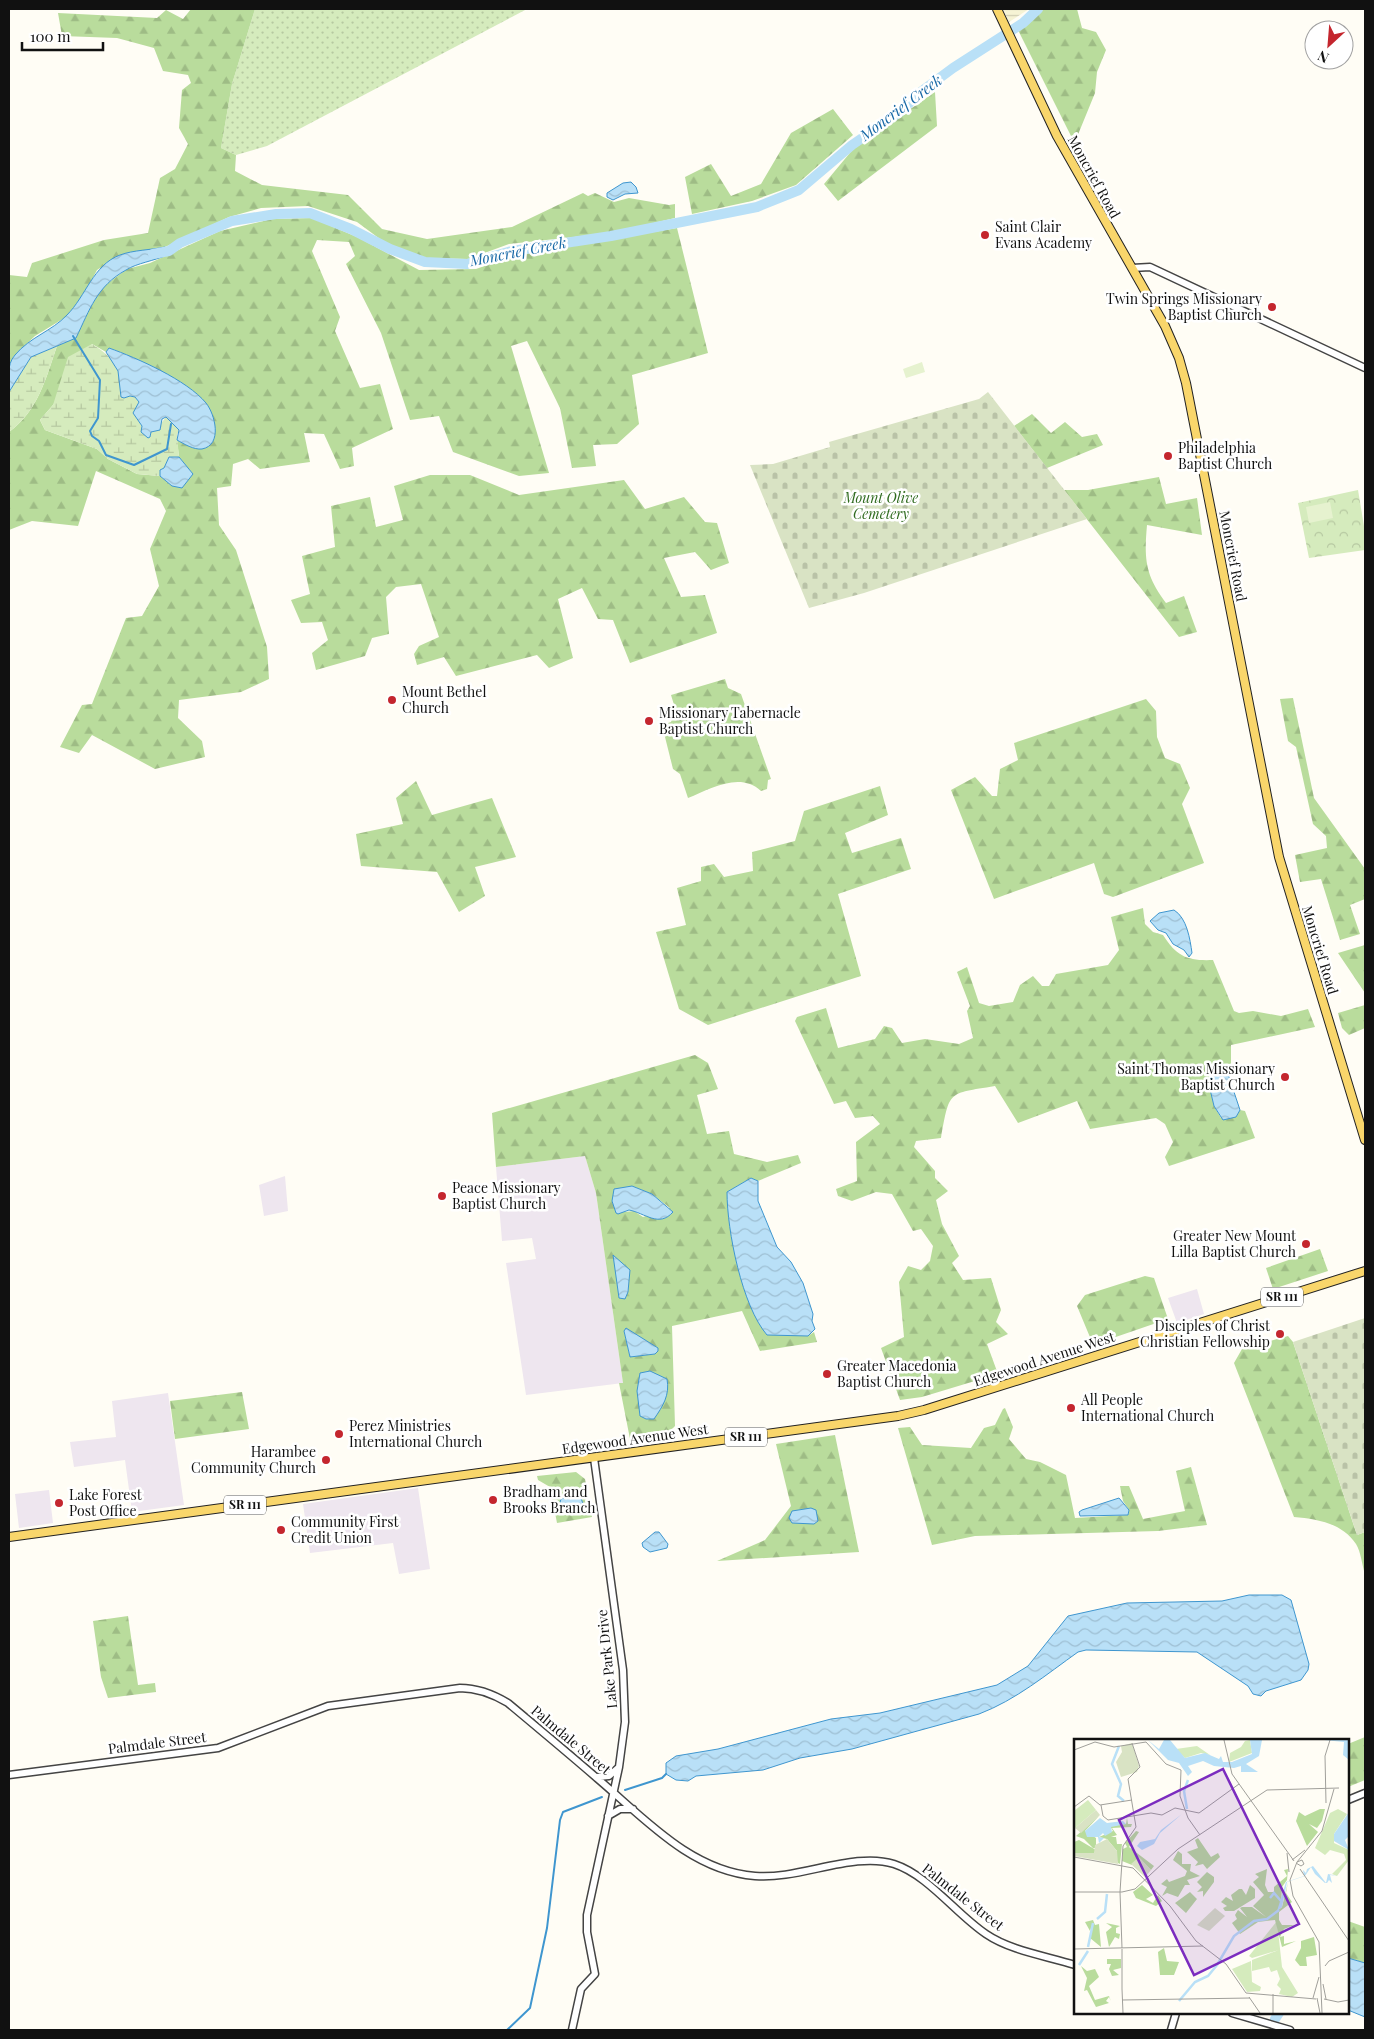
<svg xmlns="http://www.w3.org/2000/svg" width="1374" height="2039" font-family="'Playfair Display',serif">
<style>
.industrial{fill:#eee6ef}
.farmland{fill:url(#farmland-rules)}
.grass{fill:url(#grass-dots)}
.forest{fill:url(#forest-firs);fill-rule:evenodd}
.wetland{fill:url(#wetland-marsh)}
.cemetery{fill:url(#cemetery-stones)}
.park{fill:url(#park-crowns)}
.pitch{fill:#e6f2cf}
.water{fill:url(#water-waves);stroke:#3f96cf}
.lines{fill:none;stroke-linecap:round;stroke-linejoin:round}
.stream{stroke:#3f96cf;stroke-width:2}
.river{stroke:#b9e0f7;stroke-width:10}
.minor-casing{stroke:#444;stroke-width:9}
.major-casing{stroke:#222;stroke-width:10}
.minor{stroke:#fff;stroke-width:6}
.major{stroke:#f9d66b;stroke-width:8}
.poi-dot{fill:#c4262e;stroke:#fff;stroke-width:2}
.labels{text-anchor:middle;stroke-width:5;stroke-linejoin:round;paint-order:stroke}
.shield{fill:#fff;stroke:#585858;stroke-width:1}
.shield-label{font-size:12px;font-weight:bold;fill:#111}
.street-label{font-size:14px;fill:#111;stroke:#fff}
.poi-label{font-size:14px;fill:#111;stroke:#fff;text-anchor:start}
.park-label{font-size:14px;font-style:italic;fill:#2f6b1f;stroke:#fff}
.water-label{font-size:15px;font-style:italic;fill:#1768a6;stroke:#fff}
.inset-river{fill:none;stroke:#b9e0f7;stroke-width:2.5}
.inset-road{fill:none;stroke:#a09f9a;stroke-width:1}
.view{fill:#7b2cbf;fill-opacity:0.15;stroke:#7b2cbf;stroke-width:2.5}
.inset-edge{fill:none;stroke:#111;stroke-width:2.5}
</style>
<defs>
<pattern id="farmland-rules" width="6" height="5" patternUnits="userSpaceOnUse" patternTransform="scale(1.25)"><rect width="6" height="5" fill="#f6f3d4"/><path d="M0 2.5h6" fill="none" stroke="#d2cfb5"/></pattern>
<pattern id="grass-dots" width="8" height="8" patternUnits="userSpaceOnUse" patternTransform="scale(1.25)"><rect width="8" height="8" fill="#d5ebbd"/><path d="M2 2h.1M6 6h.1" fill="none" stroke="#b6c8a1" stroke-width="1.8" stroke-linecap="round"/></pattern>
<pattern id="forest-firs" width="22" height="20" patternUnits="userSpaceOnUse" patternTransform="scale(1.25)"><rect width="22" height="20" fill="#b9dc9c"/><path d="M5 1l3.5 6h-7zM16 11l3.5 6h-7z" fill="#9ebc85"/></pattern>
<pattern id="wetland-marsh" width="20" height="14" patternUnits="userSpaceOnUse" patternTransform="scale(1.25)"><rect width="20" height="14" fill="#d5ebbd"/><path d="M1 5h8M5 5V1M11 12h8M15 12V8" fill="none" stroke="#b6c8a1"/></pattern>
<pattern id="cemetery-stones" width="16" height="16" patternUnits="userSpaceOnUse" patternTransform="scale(1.25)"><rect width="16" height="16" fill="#d9e3c4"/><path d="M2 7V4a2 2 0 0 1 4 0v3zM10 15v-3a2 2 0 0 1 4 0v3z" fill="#b9c2a7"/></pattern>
<pattern id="park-crowns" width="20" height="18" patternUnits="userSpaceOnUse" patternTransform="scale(1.25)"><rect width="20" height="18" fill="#d5ebbd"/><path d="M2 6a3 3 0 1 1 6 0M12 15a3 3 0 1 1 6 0" fill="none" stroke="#b6c8a1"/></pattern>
<pattern id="water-waves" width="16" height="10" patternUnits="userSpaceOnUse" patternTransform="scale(1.25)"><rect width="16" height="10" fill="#b9e0f7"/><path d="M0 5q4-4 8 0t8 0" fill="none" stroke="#9ebfd3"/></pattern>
</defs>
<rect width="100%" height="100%" fill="#fffdf5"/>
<path class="industrial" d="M585 1156 596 1193 623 1383 526 1395 506 1263 536 1259 532 1238 502 1241 496 1167Z
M285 1176 288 1211 264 1216 259 1185Z
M1197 1289 1204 1314 1177 1323 1168 1298Z
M168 1393 184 1505 132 1512 125 1460 74 1467 70 1442 116 1437 112 1401Z
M418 1488 430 1569 399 1574 393 1543 310 1553 303 1504Z
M49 1490 53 1523 19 1528 15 1494Z"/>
<path class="farmland" d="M1003 9H1029L1009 22Z"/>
<path class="grass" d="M255 9H527L267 146 236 155 221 148 232 84Z"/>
<path class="forest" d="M191 9H255L232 84 221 148 236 155 235 171 262 185 348 195 382 229 427 239 512 227 583 193 588 196 595 193 614 202 629 198 669 205 675 204V218L611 233 509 244 468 259 425 258 384 242 357 222 308 206 261 208 229 217 165 247 119 256 97 270 85 293 66 317 35 336 14 356 9 367V275L27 277 32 263 104 240 148 233 160 178 175 169 188 144 179 128 182 90 191 83 188 75 163 71 154 48 117 38 62 36 58 13 157 18 166 10 183 19Z
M1044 9H1077L1082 28 1096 32 1106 50 1097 72 1095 93 1077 137 1071 136 1018 30Z
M935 92 937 126 838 201 824 184 854 148Z
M833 109 853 135 796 185 752 201 692 214 685 177 711 164 731 196 761 184 791 133Z
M312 218 357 237 419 270 476 269 513 256 677 228 708 353 632 375 639 424 617 444 593 445 596 466 572 468 560 408 527 341 511 346 549 473 519 476 453 452 439 416 410 420 381 333 346 264 355 256 349 242 317 240 312 251 340 317 335 331 360 388 380 384 393 429 352 448 354 466 340 469 324 434 304 433 310 462 260 469 248 459 233 464 231 486 217 488 219 525 236 550 267 647 269 679 241 692 179 700 178 718 202 741 205 757 155 769 92 735 79 753 60 747 82 705 92 704 126 618 142 616 159 586 150 549 166 511 160 499 96 471 78 526 32 521 9 530V432C38 411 46 378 57 346L75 338 100 289 127 269 150 263 220 231 272 219ZM92 344 106 352 109 348C145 361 177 379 206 403L191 447 177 440 179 457 193 474 172 486 160 476 137 474 108 459 97 449 45 430 40 420 53 405Z
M1032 414 1051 433 1065 422 1082 437 1097 434 1103 445 1047 468 1014 426Z
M430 475H470L519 495 624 480 645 509 684 497 705 522 717 523 729 563 711 570 695 552 664 558 681 597 705 595 717 633 630 663 613 620 598 619 582 588 558 599 573 658 549 668 537 655 456 676 444 657 417 665 414 654 419 646 439 637 421 584 396 587 386 597 389 634 372 638 365 656 316 670 312 653 328 640 322 622 301 623 291 600 310 594 302 556 335 547 331 506 370 497 376 527 403 520 394 486Z
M1159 477 1166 504 1197 498 1202 535 1147 525C1144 559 1145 575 1166 603L1184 596 1197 632 1179 637 1064 490H1088Z
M725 679 728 688 741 694 771 779 768 780 767 789 761 791C740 771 710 789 688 798L680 774 673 769 662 725 671 722 675 708 671 695Z
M1293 698 1314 798 1365 869V899L1350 905 1360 934 1340 940 1321 879 1300 882 1295 855 1327 848 1326 836 1313 824 1296 747 1288 741 1280 699Z
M1146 699 1156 711 1157 737 1165 758 1180 764 1190 788 1182 804 1204 863 1113 897 1104 894 1094 863 994 899 951 790 975 777 992 796H997L1000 769 1018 760 1014 743Z
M416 781 432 815 492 798 516 857 475 867 485 896 459 912 437 872 361 866 356 834 403 824 396 798Z
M880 786 888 815 845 833 852 853 901 838 911 869 838 894 861 976 708 1025 679 1009 656 932 686 925 677 888 701 881V867L714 864 724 877 753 871 752 852 795 841 804 811Z
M1143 908 1145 924 1153 932 1163 935C1177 957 1188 961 1213 960L1234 1011 1239 1013 1253 1011 1281 1016 1308 1009 1315 1027 1231 1045V1065L1213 1075 1209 1081 1214 1106 1221 1118 1236 1117 1240 1110 1245 1111 1255 1138 1169 1166 1165 1157 1173 1142 1165 1124 1156 1118 1090 1129 1077 1101 1018 1123 995 1086C947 1094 950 1090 941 1138L916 1141 914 1147 935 1171V1178L948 1191 936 1200 942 1224 959 1256 952 1263 963 1280 991 1278 1001 1310 996 1322 1008 1334 987 1344 998 1374 922 1397 900 1400 881 1348 904 1337 899 1282 908 1266 921 1270 930 1261 933 1246 921 1229 913 1231 892 1194 876 1192 852 1201 838 1196 836 1189 857 1181 856 1142 880 1124 873 1116 855 1118 846 1101 834 1104 795 1021 797 1017 826 1008 838 1048 875 1039 884 1026 892 1028 902 1043 925 1039 959 1044 973 1038 967 1011 970 1006 957 972 967 967 979 1003 989 1006 1013 1002 1020 985 1033 976 1042 986H1049L1056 974 1108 965 1119 950 1111 917Z
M1365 945V993L1338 953Z
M1365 1005V1028L1349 1035 1342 1028 1338 1013Z
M695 1055 708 1063 718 1089 697 1095 707 1134 729 1131 734 1154 767 1162 798 1155 801 1163 758 1181 751 1178 727 1192 808 1336 814 1332 817 1342 760 1351 742 1311 672 1326 675 1426 666 1435 630 1439 619 1383H623L596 1193 585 1156 496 1167 492 1113ZM632 1186 652 1194 670 1208 643 1217 634 1211 624 1212ZM624 1331 658 1351 655 1354 630 1357Z
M1320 1249 1328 1271 1273 1289 1266 1268Z
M1145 1276 1154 1278 1168 1319 1107 1340 1092 1342 1077 1306 1085 1295Z
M1288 1336 1293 1342 1357 1535 1365 1532V1574C1362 1565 1361 1552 1356 1544 1342 1523 1317 1519 1294 1517L1234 1363 1242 1349Z
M242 1392 249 1429 175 1439 170 1401Z
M1005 1408 1013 1427 1009 1439 1026 1459 1040 1462 1066 1475 1075 1518 1128 1515 1129 1510 1123 1501 1120 1486H1129L1143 1519 1185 1511 1176 1471 1191 1467 1207 1525 1158 1531 975 1536 932 1545 898 1428 910 1427 922 1445 971 1448 984 1428 995 1425 1003 1409Z
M835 1435 859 1552 717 1561 765 1540 791 1506 776 1444Z
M576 1472 585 1479 592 1517 557 1523 550 1487 538 1480 537 1476Z
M128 1616 138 1685 155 1683 156 1692 108 1698 101 1677 93 1621Z
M1365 1737V1780L1348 1787V1744Z
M1348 1921 1365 1927V1963L1348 1958Z"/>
<path class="wetland" d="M92 344C103 351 113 358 118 370 121 380 119 389 124 398L130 396 135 397 139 402 135 414 148 438 151 432 155 431 166 417 179 430 177 435 179 457H169L164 468 160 470V476L137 474 108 459 97 449 45 430 40 420 53 405 68 357Z
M57 346C46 378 38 411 9 432V392L31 357Z"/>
<path class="cemetery" d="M988 392 1087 519 864 593 809 608 750 465 773 464 830 447 829 442 979 399Z
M1365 1318V1532L1357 1535 1293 1342Z"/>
<path class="park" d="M1358 490 1365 532V550L1309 558 1298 503Z"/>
<path class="pitch" d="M922 362 925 372 906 378 903 369Z
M1330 502 1333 518 1309 523 1306 507Z"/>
<path class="water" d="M631 182 636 187 638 193 625 194 613 200 607 197V193L623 183Z
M165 247 167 255C154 261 137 263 126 270 97 286 90 309 76 338L31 357 9 392C9 380 6 365 15 355 30 337 52 331 67 315 86 296 93 265 120 255 133 250 151 250 165 247Z
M109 348C137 358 187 380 206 403 215 414 223 445 202 449 194 450 184 444 177 440L179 430 166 417 162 419 160 430 151 432 150 437 148 438 141 432 142 426 133 413 139 402 135 397 130 396 124 398 121 397 118 371 106 352Z
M169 457H179L193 474 182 488 172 486 160 476V470L164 468Z
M1174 910C1187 918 1190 939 1192 953L1189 957 1184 950 1173 944 1166 933 1158 930 1150 921 1159 913Z
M1222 1072 1228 1074 1240 1110 1236 1117 1223 1120 1214 1106 1208 1081 1213 1075Z
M751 1178 758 1181V1201L777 1247 791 1262 803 1283 813 1314 812 1321 815 1329 808 1336 767 1335C742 1306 727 1231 727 1192Z
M632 1186 652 1194 673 1212C659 1228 645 1213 629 1210L618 1214 616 1213 612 1201 614 1189Z
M613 1255 630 1270 628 1292 625 1299 619 1298Z
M626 1328 658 1348V1351L655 1354 630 1357 624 1331Z
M650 1371 667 1379C670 1395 663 1406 654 1419H646L640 1416 637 1391 640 1373Z
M575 1495 581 1498 583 1504 563 1508 559 1506 561 1499Z
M1119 1498 1129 1510 1128 1515 1080 1516 1079 1512 1082 1510Z
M811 1508 816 1510 818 1521 814 1524 792 1523 789 1518 792 1511Z
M655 1532H659L668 1544 667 1548 650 1552 643 1547 642 1543Z
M1249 1595H1282L1291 1600 1309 1664 1308 1670 1301 1680 1266 1691 1261 1696 1253 1694 1248 1686 1197 1652 1086 1650 1078 1652C1047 1674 1016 1700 979 1714L852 1749 800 1758 763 1770 696 1776 688 1781 676 1780 666 1774V1763L676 1756 718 1749 831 1719 880 1713 997 1685 1028 1666 1068 1616 1127 1603 1222 1601Z
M1348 1958 1365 1963V2017L1348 2010Z"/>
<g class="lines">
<path class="stream" d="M73 336 100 380 98 418 90 431 92 436 99 441 106 455 134 465 167 449 171 424
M625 1790 662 1778 666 1774
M507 2030 530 2008 547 1928 560 1820 563 1812 602 1797"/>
<path class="river" d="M153 254 169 251 180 243 232 221 276 214 310 213 351 229 390 249 425 262 467 264 512 251 611 236 757 207 799 190 852 145 900 112 922 91 953 68 1023 23 1038 9
M1275 2019 1279 2013"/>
<g class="minor-casing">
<path id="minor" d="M1132 268 1150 267 1365 368
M9 1775 218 1748 328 1706 460 1688C478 1688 493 1694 508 1703 538 1728 568 1753 598 1779 644 1818 691 1871 755 1876 799 1880 854 1851 894 1864 928 1875 956 1914 986 1934 1011 1951 1047 1956 1075 1965
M597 1777 609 1776 618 1768
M1348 1800 1365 1793
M608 1816 620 1809H633
M1232 2013 1290 2030
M572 2030 581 1989 595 1974 587 1932V1915L619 1767 625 1722 623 1670 594 1458
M1171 2030 1176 2013"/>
</g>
<g class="major-casing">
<path id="major" d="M997 9 1057 136 1165 326 1179 358 1186 383 1279 857 1365 1140
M9 1537 898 1416 924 1410 1365 1271"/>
</g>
<use href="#minor" class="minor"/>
<use href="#major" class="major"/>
</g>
<g class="poi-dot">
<circle cx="985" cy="235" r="5"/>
<circle cx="1272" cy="307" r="5"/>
<circle cx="1168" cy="456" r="5"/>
<circle cx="392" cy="700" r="5"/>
<circle cx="649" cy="721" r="5"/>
<circle cx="1285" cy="1077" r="5"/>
<circle cx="442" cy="1196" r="5"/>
<circle cx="1306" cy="1244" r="5"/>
<circle cx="1280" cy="1334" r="5"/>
<circle cx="827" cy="1374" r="5"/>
<circle cx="1071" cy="1408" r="5"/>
<circle cx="339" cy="1434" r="5"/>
<circle cx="326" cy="1460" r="5"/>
<circle cx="493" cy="1500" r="5"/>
<circle cx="59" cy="1503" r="5"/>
<circle cx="281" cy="1530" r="5"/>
</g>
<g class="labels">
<g class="shield">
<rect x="1261" y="1287.5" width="42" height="19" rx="4"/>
<rect x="725" y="1427.5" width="42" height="19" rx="4"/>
<rect x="224" y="1495.5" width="42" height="19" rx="4"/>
</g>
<g class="shield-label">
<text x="1282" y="1301">SR 111</text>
<text x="746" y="1441">SR 111</text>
<text x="245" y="1509">SR 111</text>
</g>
<g class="street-label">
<text transform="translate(1094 177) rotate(61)" y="5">Moncrief Road</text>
<text transform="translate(1233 556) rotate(79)" y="5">Moncrief Road</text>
<text transform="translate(1320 950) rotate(73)" y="5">Moncrief Road</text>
<text transform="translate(1044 1359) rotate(-18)" y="5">Edgewood Avenue West</text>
<text transform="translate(635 1439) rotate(-8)" y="5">Edgewood Avenue West</text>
<text transform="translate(607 1659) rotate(-96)" y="5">Lake Park Drive</text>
<text transform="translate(571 1740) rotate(40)" y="5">Palmdale Street</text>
<text transform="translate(157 1743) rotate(-7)" y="5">Palmdale Street</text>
<text transform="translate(963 1897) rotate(38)" y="5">Palmdale Street</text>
</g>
<g class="poi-label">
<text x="995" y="232">Saint Clair<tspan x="995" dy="16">Evans Academy</tspan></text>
<text x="1262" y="304" text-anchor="end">Twin Springs Missionary<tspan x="1262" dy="16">Baptist Church</tspan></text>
<text x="1178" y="453">Philadelphia<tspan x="1178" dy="16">Baptist Church</tspan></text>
<text x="402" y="697">Mount Bethel<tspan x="402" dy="16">Church</tspan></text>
<text x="659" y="718">Missionary Tabernacle<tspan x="659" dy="16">Baptist Church</tspan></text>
<text x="1275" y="1074" text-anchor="end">Saint Thomas Missionary<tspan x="1275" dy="16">Baptist Church</tspan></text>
<text x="452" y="1193">Peace Missionary<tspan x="452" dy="16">Baptist Church</tspan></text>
<text x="1296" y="1241" text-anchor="end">Greater New Mount<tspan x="1296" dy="16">Lilla Baptist Church</tspan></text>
<text x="1270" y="1331" text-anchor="end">Disciples of Christ<tspan x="1270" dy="16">Christian Fellowship</tspan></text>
<text x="837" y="1371">Greater Macedonia<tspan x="837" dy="16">Baptist Church</tspan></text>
<text x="1081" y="1405">All People<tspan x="1081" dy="16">International Church</tspan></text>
<text x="349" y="1431">Perez Ministries<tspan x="349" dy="16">International Church</tspan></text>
<text x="316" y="1457" text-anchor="end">Harambee<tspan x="316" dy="16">Community Church</tspan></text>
<text x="503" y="1497">Bradham and<tspan x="503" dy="16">Brooks Branch</tspan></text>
<text x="69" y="1500">Lake Forest<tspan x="69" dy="16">Post Office</tspan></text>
<text x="291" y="1527">Community First<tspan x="291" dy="16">Credit Union</tspan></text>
</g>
<g class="park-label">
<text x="881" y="503">Mount Olive<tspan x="881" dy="16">Cemetery</tspan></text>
</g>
<g class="water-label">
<text transform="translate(901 108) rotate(-37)" y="5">Moncrief Creek</text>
<text transform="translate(518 252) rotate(-11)" y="5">Moncrief Creek</text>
</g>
</g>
<g transform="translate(1074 1739)">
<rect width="275" height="275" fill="#fffdf5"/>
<path d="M203 182 208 228 224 254 218 258 205 255 207 250 203 246 206 240 203 231 197 233 195 228 178 232V221L205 211 178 219 175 217Z" fill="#d5ebbd"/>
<path d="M246 70H251L248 82 243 89 235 85 244 93 233 107 222 82 225 73 231 77ZM25 77 11 92 22 99V109H19L10 100 2 97ZM53 79 54 85H58L57 88 38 89 43 96 37 98H42L43 105H48L46 125 44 124 40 116 43 112 33 100 25 98 39 92 36 87 52 85ZM62 92 65 93 55 108 80 127 77 131 65 119 58 126 48 122 49 110 53 108 51 104ZM124 99 137 118 144 114 146 118 133 130 129 125 121 127 124 123 113 113 124 109 121 101ZM5 101 22 111 20 114H0V103ZM104 112 108 115V125H117L116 132 126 137 113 141 116 146H111L104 158 93 154 88 157 93 148 87 145 93 140 95 143 111 137 113 132 99 121ZM193 130 191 146 194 153H200V148L213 137 210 131 214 130 213 141 208 148 207 167 203 172 208 168 214 143 212 154 218 163 205 173V181L208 186H220L210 190 206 198 210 197V205L222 202 208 208 201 181 184 183 166 195 158 184 163 180 161 176 164 171 173 178 166 169 168 168H178L192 178 179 167 190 156 179 143 185 138 181 135ZM133 133 140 138V143L129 158V152L123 153 128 148 123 143ZM68 146 79 156 72 160 79 164 84 156 88 162 82 167 62 159 59 153ZM176 146 181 150V159L160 172H151L149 169 153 167 147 163 152 158 159 162 157 156 165 150H168L172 156ZM116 153 123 160 112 174 101 164ZM19 181 21 186 25 185 27 208 16 199 18 186 16 192 11 183ZM32 184 46 187 42 189V194L46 195 45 200 41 198 35 208 32 193 38 188ZM240 198 243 216 232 218 233 227H226L221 221 227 209V202ZM90 209 93 222 105 223 100 236H86L84 213ZM33 220H47V229L39 231 45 236 38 237 35 230 37 225H33ZM7 227 13 232 21 230 25 238 15 247 21 261 35 257 37 262 35 258 32 262 35 264 22 268 13 251 10 252 13 239Z" fill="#b9dc9c"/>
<path d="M171 2 176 1 178 14 155 23 156 14 167 8ZM123 7 136 16 127 14 111 19 102 10ZM264 70 273 75 260 95V104L275 111V121L263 137 258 135 272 121 270 115 256 111 251 116 241 109 256 74Z" fill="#d5ebbd"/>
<path d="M58 4 65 27 63 33 47 38 42 23 48 13 47 7ZM22 71 26 76 7 94 1 89ZM33 100 43 112 44 125 0 117 1 114H20L21 106ZM65 118 77 131 71 138 57 125ZM141 169 151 177 135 192 123 186Z" fill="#d9e3c4"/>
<path d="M14 61 22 71 1 89 0 72ZM177 222 178 243 187 248 186 252 173 253 158 230Z" fill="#d5ebbd"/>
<path d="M74 1 85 10 90 1H96L111 19 131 14 145 20 147 17 149 23H158L178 15 176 1H188L185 17 172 25 184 33H167V27L160 29 140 27 129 22 114 27 118 33 114 37 105 24 94 21ZM250 1H275V21L269 16 270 3ZM275 73V97L271 101 275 111 260 102V95ZM108 75 86 94 80 105 68 111 63 107 66 103 81 100 87 91ZM26 79 33 84 49 82 52 85 37 88 38 93 31 97 29 94 25 98 30 99 25 104 24 98H13L11 92ZM275 121 264 137 256 136 258 144 255 141 253 144H251L241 135 237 128 231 137 213 143 208 168 203 172 212 143 230 137 229 131 232 134 233 130 239 127 252 144 254 135 264 137Z" fill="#b9e0f7"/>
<path class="inset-river" d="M45 7 38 25 47 45 44 57 50 62M113 70 110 52 114 41M196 159 200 154 207 162M23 180 31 173 33 155M14 208 19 184M5 226 14 212M105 262 121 243 134 237 143 226 160 197 180 182 193 180 205 171"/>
<path class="inset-road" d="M150 1 158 35 220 122M0 11 21 3 40 8 72 3 92 25 107 31 106 57 114 79 126 96M252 64 251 17 256 1M27 66 29 77 34 81 77 74 88 76 101 69 125 74 165 45M0 68 15 57 26 66 58 61M213 114 215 133M0 118 59 129 96 167 122 202 152 225 172 254 242 260M218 121 231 111M222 124 227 127 230 125 228 121 223 123M226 130 275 202M0 153H48L61 150 104 110 193 51 265 49M46 153 49 107 62 88 54 40 66 28 58 4M46 153 48 209M0 210 129 207M48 210V250M251 227 255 222 275 213M249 245 252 260M48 250 49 274M199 255V274M175 258 186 274M239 259 245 238M243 259 246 274M250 260 264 263 275 261M48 261 176 259M248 274 245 203 219 157 216 141 223 123 248 92 260 50"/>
<path class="view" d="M149 30 225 185 120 236 45 81Z"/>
<rect width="275" height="275" class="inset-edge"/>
</g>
<rect width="1374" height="2039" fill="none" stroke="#111111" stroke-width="20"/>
<g transform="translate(1329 45) rotate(206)"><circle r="24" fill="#ffffff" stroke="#a0a0a0"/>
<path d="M0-4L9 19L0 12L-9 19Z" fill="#c4262e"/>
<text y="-8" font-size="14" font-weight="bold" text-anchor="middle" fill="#111111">N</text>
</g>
<path d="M22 42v8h81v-8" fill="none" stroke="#111111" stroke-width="2.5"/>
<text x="30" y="42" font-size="15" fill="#111111" stroke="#ffffff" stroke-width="4" paint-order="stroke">100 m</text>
</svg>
